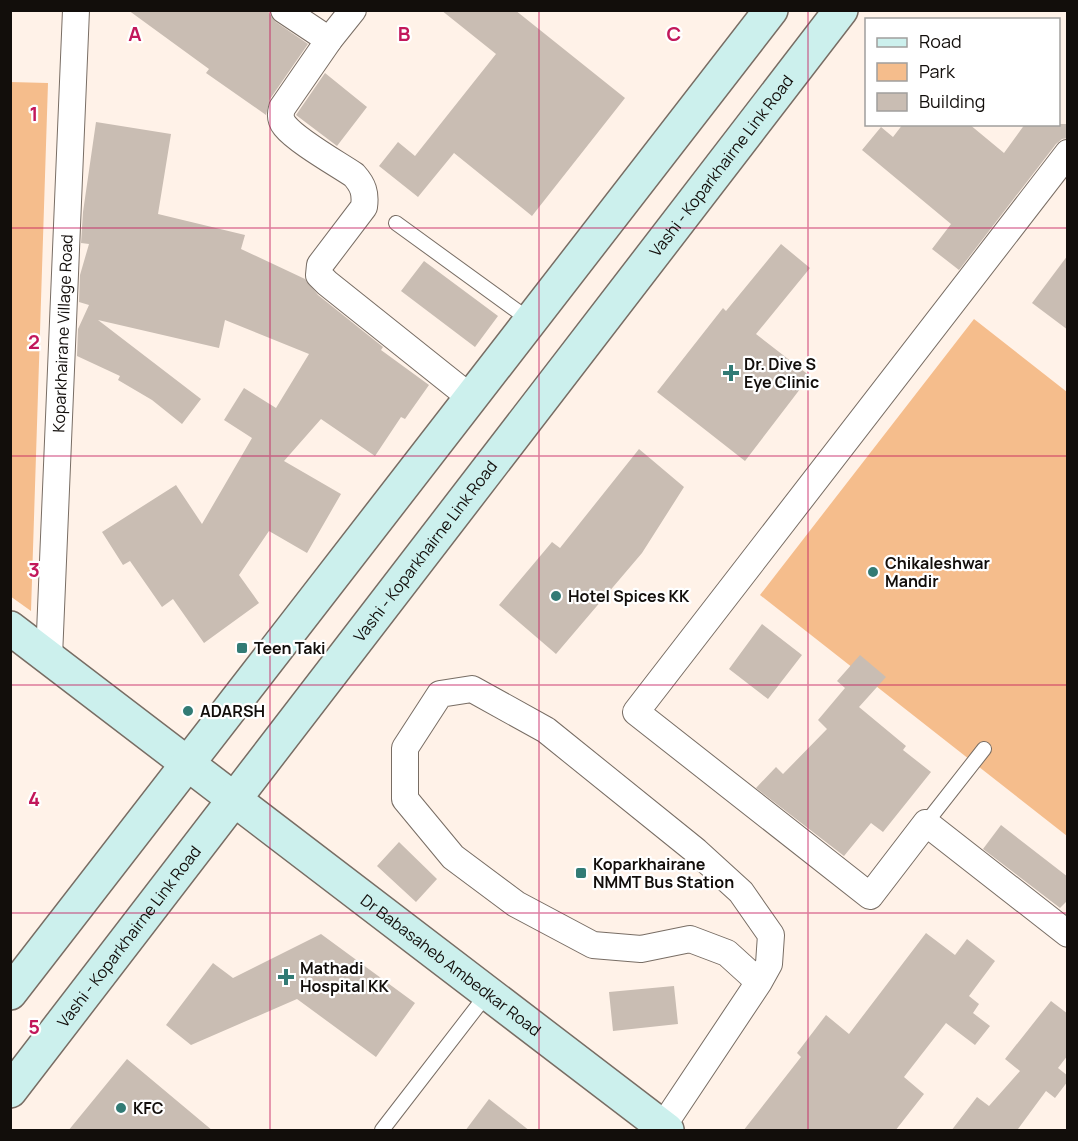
<svg xmlns="http://www.w3.org/2000/svg" width="1078" height="1141" font-family="Manrope,sans-serif">
<style>
.green{fill:#f5bd8c}
.building{fill:#c9bdb3}
.lines{fill:none;stroke-linecap:round;stroke-linejoin:round}
.lane-casing{stroke:#786d64;stroke-width:16}
.street-casing{stroke:#786d64;stroke-width:28}
.secondary-casing{stroke:#786d64;stroke-width:36}
.lane{stroke:#fff;stroke-width:14}
.street{stroke:#fff;stroke-width:26}
.secondary{stroke:#ccf0ed;stroke-width:33}
.grid{fill:none;stroke:#c2185b;stroke-width:1.5;stroke-opacity:0.55}
.poi-dot{fill:#327b75;stroke:#fff;stroke-width:2}
.labels{text-anchor:middle;stroke-width:4.5;stroke-linejoin:round;paint-order:stroke}
.street-label{font-size:16px;fill:#120e0b;stroke:#fff}
.poi-label{font-size:16px;font-weight:bold;fill:#120e0b;stroke:#fff;text-anchor:start}
.grid-label{font-size:20px;text-anchor:middle;font-weight:bold;fill:#c2185b;stroke:#fff;stroke-width:4.5;stroke-linejoin:round;paint-order:stroke}
</style>
<rect width="100%" height="100%" fill="#fff2e8"/>
<path class="green" d="M10 82 48 83 31 611 10 596Z
M974 319 1067 392V836L760 595Z"/>
<path class="building" d="M128 10H267L276 22 308 44 270 99 266 115 206 73 209 69Z
M441 10H515L625 98 532 216 454 153 418 197 379 166 398 142 415 156 496 54Z
M325 73 367 107 337 146 296 115Z
M96 122 171 134 158 214 245 235 241 249 305 279 318 295 383 347 381 350 429 385 405 419 401 417 375 456 321 419 284 461 341 494 307 553 269 531 239 575 259 603 204 643 173 599 162 607 130 561 123 565 102 532 176 485 202 524 252 438 224 420 244 388 276 408 309 354 225 320 219 348 98 320 201 399 182 424 152 400 118 380 120 376 77 356 78 329 89 305 79 302 80 275 89 244 81 243 83 212Z
M903 124H969L1004 153 1025 124H1068V138L1062 139 1056 144 959 270 932 249 951 224 862 150 881 127 893 137Z
M781 244 810 268 756 334 810 376 745 461 657 392 723 308 726 311Z
M1068 255V330L1032 303Z
M424 261 498 316 475 347 401 291Z
M639 449 684 487 642 553 556 654 499 605 552 542 560 548Z
M762 624 802 655 768 699 729 669Z
M860 655 886 677 859 707 906 746 903 750 931 772 883 832 871 823 844 856 756 788 776 767 783 774 827 729 818 720 845 688 837 681Z
M1001 825 1068 877V900L1060 908 983 849Z
M399 842 437 879 416 902 377 866Z
M926 933 955 955 967 939 995 961 969 996 979 1004 973 1013 990 1026 975 1045 946 1023 904 1077 924 1094 895 1131H743L801 1057 797 1053 826 1015 849 1034Z
M321 934 415 1003 376 1057 297 999 191 1045 166 1025 213 963 233 978Z
M674 986 678 1024 613 1031 609 992Z
M1051 1001 1068 1014V1055L1058 1068 1068 1076V1081L1055 1098 1046 1091 1018 1129 1019 1131H951L977 1097 989 1106 1020 1071 1005 1059Z
M127 1059 213 1131H68Z
M489 1099 530 1131H465Z"/>
<g class="lines">
<g class="lane-casing">
<path id="lane" d="M396 223 531 321
M926 823 984 749
M382 1130 487 994"/>
</g>
<g class="street-casing">
<g id="street">
<path d="M284 10 329 40"/>
<path d="M353 10 329 40 282 108C280 115 280 120 285 126 297 141 336 163 354 175 363 185 366 193 364 207L320 265 319 275 327 283 471 398"/>
<path d="M1068 153 636 712 870 896 926 823 1068 934"/>
<path id="s1" d="M49 657 76 10"/>
<path d="M663 1126 759 982 769 964 771 935 741 892 696 851 546 730 472 689 440 694 405 748V799L453 857 516 904 593 945 641 949 690 939 727 953 759 982"/>
</g>
</g>
<g class="secondary-casing">
<g id="secondary">
<path id="s2" d="M10 628 667 1130"/>
<path d="M10 993 771 10"/>
<path id="s3" d="M10 1091 841 10"/>
</g>
</g>
<use href="#lane" class="lane"/>
<use href="#street" class="street"/>
<use href="#secondary" class="secondary"/>
</g>
<path class="grid" d="M270 10V1130M539 10V1130M808 10V1130M10 228H1068M10 456H1068M10 685H1068M10 913H1068"/>
<g class="poi-dot">
<path d="M728 364h6v6h6v6h-6v6h-6v-6h-6v-6h6z"/>
<circle cx="873" cy="572" r="6"/>
<circle cx="556" cy="596" r="6"/>
<rect x="236" y="642" width="12" height="12" rx="3"/>
<circle cx="188" cy="711" r="6"/>
<rect x="575" y="867" width="12" height="12" rx="3"/>
<path d="M283 968h6v6h6v6h-6v6h-6v-6h-6v-6h6z"/>
<circle cx="121" cy="1108" r="6"/>
</g>
<g class="labels">
<g class="street-label">
<text dy="6" stroke="none"><textPath href="#s3" startOffset="1167">Vashi - Koparkhairne Link Road</textPath></text>
<text dy="6" stroke="none"><textPath href="#s1" startOffset="324">Koparkhairane Village Road</textPath></text>
<text dy="6" stroke="none"><textPath href="#s3" startOffset="681">Vashi - Koparkhairne Link Road</textPath></text>
<text dy="6" stroke="none"><textPath href="#s3" startOffset="195">Vashi - Koparkhairne Link Road</textPath></text>
<text dy="6" stroke="none"><textPath href="#s2" startOffset="555">Dr Babasaheb Ambedkar Road</textPath></text>
</g>
<g class="poi-label">
<text x="744" y="370">Dr. Dive S<tspan x="744" dy="18">Eye Clinic</tspan></text>
<text x="885" y="569">Chikaleshwar<tspan x="885" dy="18">Mandir</tspan></text>
<text x="568" y="602">Hotel Spices KK</text>
<text x="254" y="654">Teen Taki</text>
<text x="200" y="717">ADARSH</text>
<text x="593" y="870">Koparkhairane<tspan x="593" dy="18">NMMT Bus Station</tspan></text>
<text x="300" y="974">Mathadi<tspan x="300" dy="18">Hospital KK</tspan></text>
<text x="133" y="1114">KFC</text>
</g>
</g>
<g class="grid-label">
<text x="135" y="41">A</text>
<text x="404" y="41">B</text>
<text x="674" y="41">C</text>
<text x="34" y="121">1</text>
<text x="34" y="349">2</text>
<text x="34" y="577">3</text>
<text x="34" y="806">4</text>
<text x="34" y="1034">5</text>
</g>
<rect width="1078" height="1141" fill="none" stroke="#120e0b" stroke-width="24"/>
<rect x="865" y="18" width="195" height="108" fill="#ffffff" stroke="#a09f9d" stroke-width="1.5"/>
<rect x="877" y="38" width="30" height="9" fill="#ccf0ed" stroke="#a09f9d" stroke-width="1.5"/>
<text x="919" y="48" font-size="18" fill="#120e0b">Road</text>
<rect x="877" y="63" width="30" height="18" fill="#f5bd8c" stroke="#a09f9d" stroke-width="1.5"/>
<text x="919" y="78" font-size="18" fill="#120e0b">Park</text>
<rect x="877" y="93" width="30" height="18" fill="#c9bdb3" stroke="#a09f9d" stroke-width="1.5"/>
<text x="919" y="108" font-size="18" fill="#120e0b">Building</text>
</svg>
